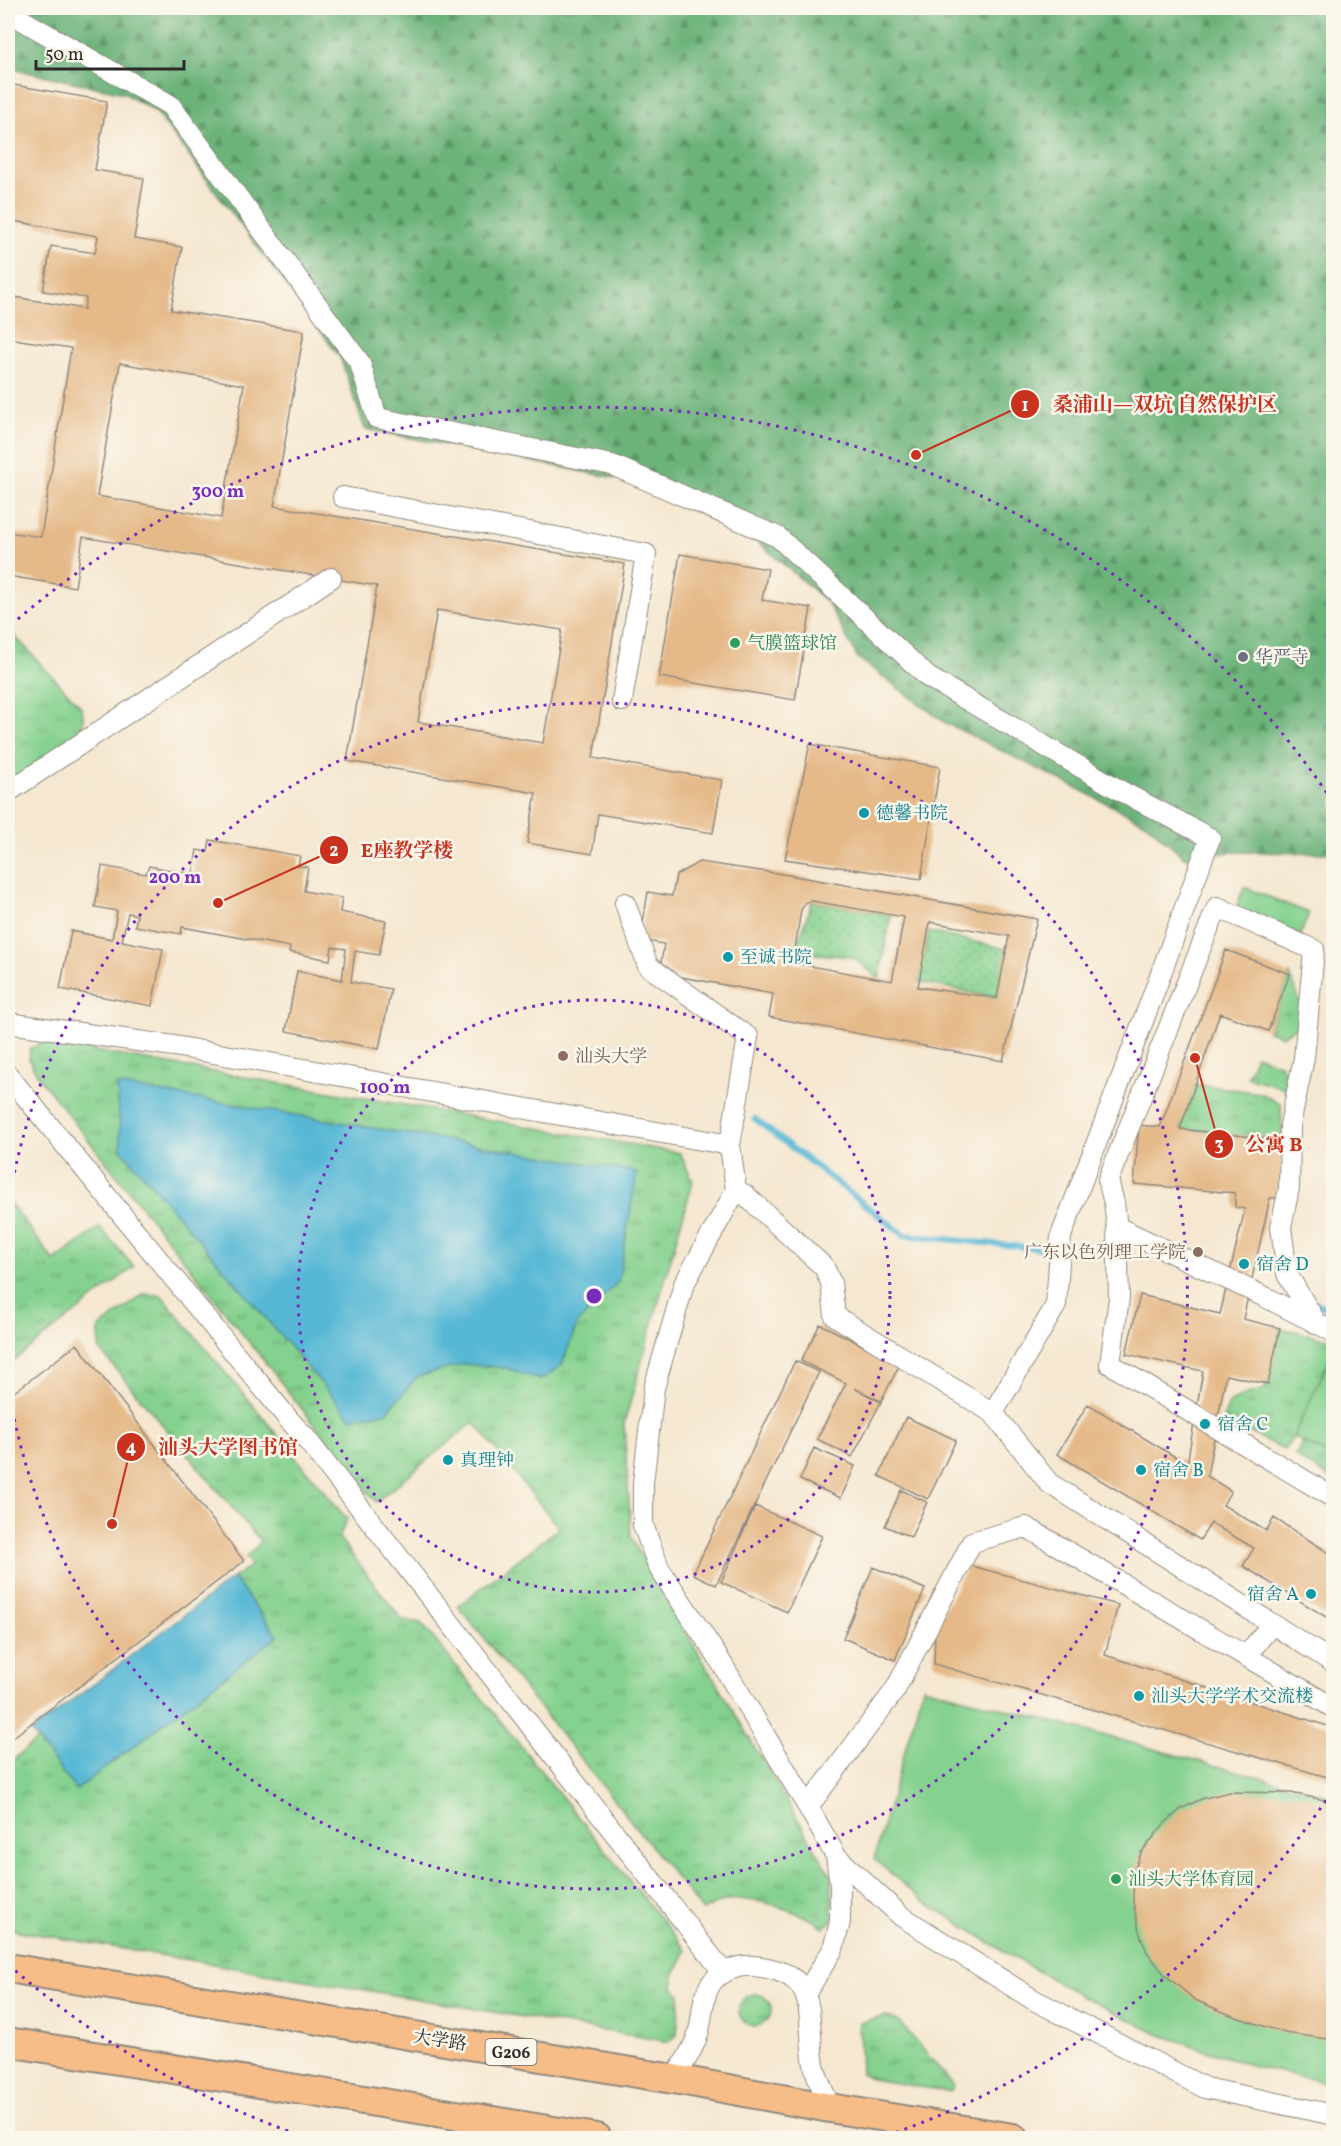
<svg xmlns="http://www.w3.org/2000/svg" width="1341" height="2146" font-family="Vollkorn,'Noto Serif SC',serif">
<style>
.grass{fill:url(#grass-tufts);stroke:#587e5d;stroke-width:1.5}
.forest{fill:url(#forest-firs);stroke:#4c6f52;stroke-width:1.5}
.park{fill:url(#park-dots);stroke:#587e5d;stroke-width:1.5}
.pitch{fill:#85d18f;stroke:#587e5d;stroke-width:1.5}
.water{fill:#56b8d5;stroke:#407280;stroke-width:1.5}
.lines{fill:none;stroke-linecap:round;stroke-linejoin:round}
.stream{stroke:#56b8d5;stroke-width:6}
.building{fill:#e5b988;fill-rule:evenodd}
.minor-casing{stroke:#90897e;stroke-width:22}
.highway-casing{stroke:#90897e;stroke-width:32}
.minor{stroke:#fff;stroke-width:20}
.highway{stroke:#f7bd88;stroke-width:28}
.ring{fill:none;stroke:#7b2cbf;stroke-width:3;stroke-dasharray:3 6}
.leisure-dot{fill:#2e9e5b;stroke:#fbf7ec;stroke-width:2}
.worship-dot{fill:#6b7280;stroke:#fbf7ec;stroke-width:2}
.culture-dot{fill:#0f9aa8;stroke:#fbf7ec;stroke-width:2}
.education-dot{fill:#8d6e63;stroke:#fbf7ec;stroke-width:2}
.labels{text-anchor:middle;stroke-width:5;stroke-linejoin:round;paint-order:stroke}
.shield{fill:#fbf7ec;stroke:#696865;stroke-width:1.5}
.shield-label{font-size:16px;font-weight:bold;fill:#2b2b2b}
.leisure-label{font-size:18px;fill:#27864d;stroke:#fbf7ec;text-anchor:start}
.worship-label{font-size:18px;fill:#5b616d;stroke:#fbf7ec;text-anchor:start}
.culture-label{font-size:18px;fill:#0d838f;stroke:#fbf7ec;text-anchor:start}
.education-label{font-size:18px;fill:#785e54;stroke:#fbf7ec;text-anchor:start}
.street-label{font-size:18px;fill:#2b2b2b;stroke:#fbf7ec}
.centre{fill:#7b2cbf;stroke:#fbf7ec;stroke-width:3}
.ring-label{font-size:18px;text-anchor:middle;font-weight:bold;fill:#7b2cbf;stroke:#fbf7ec;stroke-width:5;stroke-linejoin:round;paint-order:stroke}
.leader{fill:none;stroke:#c8321e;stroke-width:2}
.callout-dot{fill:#c8321e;stroke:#fbf7ec;stroke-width:2}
.mark-label{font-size:18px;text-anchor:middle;font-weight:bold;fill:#fff}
.callout-label{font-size:20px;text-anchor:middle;font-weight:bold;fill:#c8321e;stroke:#fbf7ec;stroke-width:5;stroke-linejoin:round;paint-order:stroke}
</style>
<defs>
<pattern id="grass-tufts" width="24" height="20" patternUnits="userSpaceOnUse" patternTransform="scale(1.5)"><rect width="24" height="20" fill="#85d18f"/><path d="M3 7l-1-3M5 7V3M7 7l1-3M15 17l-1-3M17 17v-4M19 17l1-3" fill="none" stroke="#6daa75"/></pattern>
<pattern id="forest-firs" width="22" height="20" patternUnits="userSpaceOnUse" patternTransform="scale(1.5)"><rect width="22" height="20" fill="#6cb37a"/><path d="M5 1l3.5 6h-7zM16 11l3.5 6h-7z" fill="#599264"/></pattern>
<pattern id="park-dots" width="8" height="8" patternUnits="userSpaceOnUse" patternTransform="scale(1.5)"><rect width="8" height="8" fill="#85d18f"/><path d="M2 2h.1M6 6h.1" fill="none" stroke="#6daa75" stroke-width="1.8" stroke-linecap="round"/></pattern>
</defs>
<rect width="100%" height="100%" fill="#fbf7ec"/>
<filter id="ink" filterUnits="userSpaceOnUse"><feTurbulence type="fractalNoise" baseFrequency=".0167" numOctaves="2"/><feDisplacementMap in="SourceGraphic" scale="12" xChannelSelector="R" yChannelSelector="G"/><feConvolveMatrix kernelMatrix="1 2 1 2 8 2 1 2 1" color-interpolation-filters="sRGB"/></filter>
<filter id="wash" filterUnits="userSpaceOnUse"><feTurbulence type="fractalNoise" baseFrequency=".008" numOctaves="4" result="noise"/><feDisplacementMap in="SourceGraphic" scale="24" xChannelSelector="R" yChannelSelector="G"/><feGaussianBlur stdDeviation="1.35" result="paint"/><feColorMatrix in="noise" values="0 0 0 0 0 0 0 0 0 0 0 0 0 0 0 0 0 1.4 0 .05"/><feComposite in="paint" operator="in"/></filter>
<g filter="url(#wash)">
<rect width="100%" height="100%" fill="#f5e7d0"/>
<path class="grass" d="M11 632 81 707C86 721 83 729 73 740L8 784V648Z
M1290 974 1304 1013 1302 1023 1282 1036 1268 1031Z
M43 1042 680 1153 693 1181 624 1424 631 1537 645 1563 832 1877V1920L824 1927C801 1912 752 1894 725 1901 718 1902 710 1907 703 1911L458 1606 559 1528 474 1422 376 1502 40 1079 29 1060 30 1049Z
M1256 1055 1280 1064 1292 1081 1290 1090 1247 1077Z
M1195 1084 1260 1093 1281 1104 1282 1140 1180 1129Z
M8 1200 54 1261 100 1227 134 1267 8 1365Z
M144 1294 161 1295 347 1519 339 1538 402 1620 421 1623 686 1950 675 1973 673 1987 680 1994 677 2035 669 2042 8 1929V1764L37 1740 76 1790 278 1636 233 1578 251 1565 246 1557 261 1542 99 1349V1328Z
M1280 1328 1333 1340V1353L1293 1437 1284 1450 1223 1419 1230 1402 1250 1393 1265 1389Z
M1303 1442 1333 1457V1480L1295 1456Z
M739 2010a16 16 0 1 1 32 0a16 16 0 1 1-32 0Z
M886 2016 899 2022 953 2084 951 2092 872 2079 861 2073 859 2023Z"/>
<path class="forest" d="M8 8H1333V853L1232 852 1185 858 1146 823 944 722 858 658 827 602 753 538 631 481 365 429 340 357 156 112 124 93 22 71 8 66Z"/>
<path class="park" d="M812 901 891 915 879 979 853 957 795 952Z
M929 932 1007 949 997 998 918 982Z"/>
<path class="pitch" d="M1244 887 1309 913 1298 941 1233 915Z
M1333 1353H1334L1333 1457 1293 1437Z
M923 1687 1333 1797V2084L1254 2066 1158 2034 1084 1997 1013 1957 922 1900 874 1859Z"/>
<path class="water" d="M117 1085 637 1172 618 1282 577 1324 562 1365 541 1380 506 1368 465 1364 417 1377 387 1412 351 1418 121 1149Z
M233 1578 278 1636 76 1790 31 1732Z"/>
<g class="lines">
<path class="stream" d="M755 1119 904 1235 1044 1249
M1315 1302 1334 1312"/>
</g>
<g id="blocks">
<path class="building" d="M8 84 107 101 95 170 144 178 134 239 182 247 171 310 304 331 274 506 625 564 593 758 722 780 713 833 598 814 592 854 527 843 536 793 347 761 377 586 83 537 75 587 8 576V532L41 537 71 348 8 338V296L84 309 86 298 43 291 51 246 95 253 98 236 8 220ZM120 363 244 385 221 518 97 496ZM437 610 562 630 543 743 418 722Z
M680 554 768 569 762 600 811 608 795 700 659 677Z
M810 744 940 767 921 879 785 859Z
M210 840 300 856 298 866 308 867 304 891 342 898 340 912 386 921 379 955 355 951 351 982 391 989 379 1049 286 1031 297 971 342 980 346 949 332 947 330 960 289 952 290 947 182 927 181 934 135 926 137 915 128 913 122 941 163 949 152 1006 60 989 71 931 112 939 117 911 95 907 102 866 146 874 149 866 193 874 197 850 208 852Z
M699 862 789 875 1037 919 1003 1061 769 1017 773 994 671 975 661 963 664 944 640 940 648 892 672 896 676 875ZM812 901 904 917 892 981 793 963 801 910 806 902ZM930 922 1009 936 997 998 918 987Z
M1226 950 1290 974 1268 1031 1220 1013 1180 1129 1282 1140 1284 1198H1270L1243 1319 1280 1328 1268 1384 1226 1375 1207 1476 1231 1491 1223 1505 1266 1531 1274 1518 1334 1556V1622L1243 1566 1254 1548 1211 1523 1200 1540 1057 1454 1088 1404 1187 1464 1203 1371 1126 1354 1140 1295 1220 1314 1245 1209 1235 1207V1193L1134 1184 1139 1125 1160 1127Z
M820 1324 900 1364 881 1401 854 1388 881 1402 852 1457 817 1439 846 1383 801 1361Z
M77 1344 244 1561 8 1741V1397Z
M795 1361 819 1372 716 1585 693 1574Z
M906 1417 956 1440 928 1499 879 1476Z
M814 1448 855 1466 841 1498 800 1480Z
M901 1490 927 1502 911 1537 885 1526Z
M755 1506 822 1536 787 1612 721 1582Z
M968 1565 1118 1605 1105 1655 1334 1728V1779L934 1664 935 1628Z
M873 1567 925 1589 895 1660 843 1638Z
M1229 1792 1291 1793 1334 1802V2040L1285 2033 1233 2016 1195 2000 1164 1974 1147 1952 1139 1932 1133 1902 1134 1871 1141 1853 1163 1825 1181 1809 1201 1799Z"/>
</g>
</g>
<g filter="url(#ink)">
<use href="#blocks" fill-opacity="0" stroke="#90897e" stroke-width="1.5"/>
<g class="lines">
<g class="minor-casing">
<path id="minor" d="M8 12 170 105 360 363 377 418 612 465 778 537 928 677 1121 791 1210 838 1156 987 1061 1236 1056 1305 993 1413
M343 497 646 554 622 701
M8 792 331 578
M625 903 648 966 748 1037 730 1145
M8 1023 174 1046 730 1145 736 1190 745 1195 824 1267 831 1283 835 1316 993 1413 1049 1483 1334 1663
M8 1075 290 1421 304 1436 724 1973
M736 1190 684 1284 654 1388 643 1483V1525L659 1568 719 1659 808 1807 836 1856 840 1885V1922L833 1949 806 1993
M1117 1227 1119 1298 1110 1364 1334 1498
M1317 1324 1287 1274 1281 1227 1289 1188 1290 1125 1304 1058 1314 950 1217 907 1108 1180 1114 1203 1117 1227 1265 1297 1334 1332
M1246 1656 1272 1624
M808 1807 895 1690 972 1542 1026 1527 1334 1708
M836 1856 901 1916 1034 2000 1205 2088 1334 2115
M674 2079C683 2064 693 2051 698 2034 703 2019 701 2000 710 1985 718 1972 739 1964 754 1966 824 1973 805 2016 814 2065 817 2079 825 2094 830 2108"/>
</g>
<g class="highway-casing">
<path id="highway" d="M8 1968 691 2082 830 2108 1013 2138
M8 2042 597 2138"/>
</g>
<use href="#minor" class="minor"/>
<use href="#highway" class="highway"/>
</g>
</g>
<g class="ring">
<circle cx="594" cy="1296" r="296"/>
<path d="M8 1208A593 593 0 1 1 8 1384"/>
<path d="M1331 1793A889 889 0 0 1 883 2137M305 2137A889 889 0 0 1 11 1967M11 625A889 889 0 0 1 1331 799"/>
</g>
<g class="leisure-dot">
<circle cx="735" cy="643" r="6"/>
<circle cx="1116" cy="1879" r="6"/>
</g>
<circle class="worship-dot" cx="1243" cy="657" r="6"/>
<g class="culture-dot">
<circle cx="864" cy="813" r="6"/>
<circle cx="728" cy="957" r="6"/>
<circle cx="1244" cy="1264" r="6"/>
<circle cx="1205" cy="1424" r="6"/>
<circle cx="448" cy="1460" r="6"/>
<circle cx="1141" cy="1470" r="6"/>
<circle cx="1311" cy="1594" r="6"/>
<circle cx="1139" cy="1696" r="6"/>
</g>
<g class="education-dot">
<circle cx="563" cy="1056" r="6"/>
<circle cx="1198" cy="1252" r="6"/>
</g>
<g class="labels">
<rect class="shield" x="485.5" y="2039" width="51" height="26" rx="4.5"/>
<g class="shield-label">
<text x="511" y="2058">G206</text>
</g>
<g class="leisure-label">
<text x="747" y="649">气膜篮球馆</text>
<text x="1128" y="1885">汕头大学体育园</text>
</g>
<g class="worship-label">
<text x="1255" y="663">华严寺</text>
</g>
<g class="culture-label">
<text x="876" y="819">德馨书院</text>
<text x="740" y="963">至诚书院</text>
<text x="1256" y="1270">宿舍 D</text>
<text x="1217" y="1430">宿舍 C</text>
<text x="460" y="1466">真理钟</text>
<text x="1153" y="1476">宿舍 B</text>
<text x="1299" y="1600" text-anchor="end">宿舍 A</text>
<text x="1151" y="1702">汕头大学学术交流楼</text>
</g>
<g class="education-label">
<text x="575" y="1062">汕头大学</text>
<text x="1186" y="1258" text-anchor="end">广东以色列理工学院</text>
</g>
<g class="street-label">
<text transform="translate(440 2040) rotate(9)" y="6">大学路</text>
</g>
</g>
<circle cx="594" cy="1296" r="9" class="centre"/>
<g class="ring-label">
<text x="218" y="497">300 m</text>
<text x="175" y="883">200 m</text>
<text x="385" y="1093">100 m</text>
</g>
<path class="leader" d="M916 455L1025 404M218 903L334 850M1195 1058L1219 1144M112 1524L131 1447"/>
<g class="callout-dot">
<circle cx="916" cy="455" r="6"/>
<circle cx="218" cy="903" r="6"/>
<circle cx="1195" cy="1058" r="6"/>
<circle cx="112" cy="1524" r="6"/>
<circle cx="1025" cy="404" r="15"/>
<circle cx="334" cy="850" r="15"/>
<circle cx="1219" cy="1144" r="15"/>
<circle cx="131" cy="1447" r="15"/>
</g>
<g class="mark-label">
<text x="1025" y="411">1</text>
<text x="334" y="856">2</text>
<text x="1219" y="1150">3</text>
<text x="131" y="1453">4</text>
</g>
<g class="callout-label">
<text x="1165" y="411">桑浦山—双坑 自然保护区</text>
<text x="407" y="857">E座教学楼</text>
<text x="1274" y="1151">公寓 B</text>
<text x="228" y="1454">汕头大学图书馆</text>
</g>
<rect width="1341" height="2146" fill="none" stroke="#fbf7ec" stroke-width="30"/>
<path d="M36 60v9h148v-9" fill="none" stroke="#2b2b2b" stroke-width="3"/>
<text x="45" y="60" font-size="18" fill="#2b2b2b" stroke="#fbf7ec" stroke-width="4.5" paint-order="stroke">50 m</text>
</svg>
